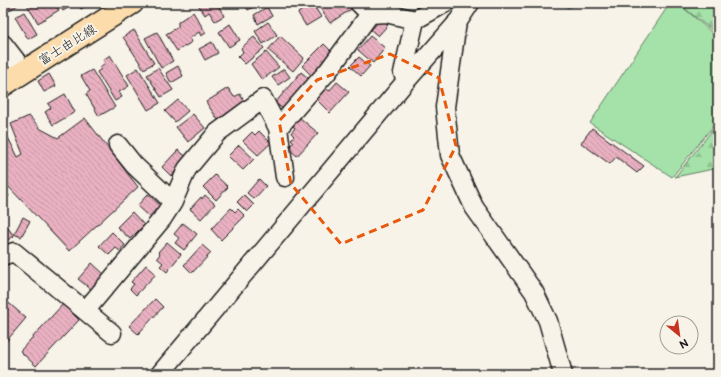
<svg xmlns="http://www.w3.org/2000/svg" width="721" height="377" font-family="'Balsamiq Sans','Klee One',sans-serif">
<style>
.green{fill:#a5e2a9;stroke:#607f62}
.forest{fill:url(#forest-firs);stroke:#607f62}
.water{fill:url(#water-ripples);stroke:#6a89a2}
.building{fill:url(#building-back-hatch);stroke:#1c1c1c}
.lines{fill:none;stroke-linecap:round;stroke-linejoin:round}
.minor-casing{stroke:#1c1c1c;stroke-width:21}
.major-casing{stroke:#1c1c1c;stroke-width:25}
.minor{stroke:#f7f3e8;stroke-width:18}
.major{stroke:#fddcac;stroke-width:22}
.marked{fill:none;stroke:#e8590c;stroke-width:3;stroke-dasharray:8 5;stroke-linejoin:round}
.labels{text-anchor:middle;stroke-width:4;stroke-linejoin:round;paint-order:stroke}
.street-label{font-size:13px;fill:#1c1c1c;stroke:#f7f3e8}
</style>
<defs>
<pattern id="forest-firs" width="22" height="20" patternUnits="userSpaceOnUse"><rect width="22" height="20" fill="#a5e2a9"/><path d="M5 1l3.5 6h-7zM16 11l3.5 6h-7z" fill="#8dc191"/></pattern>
<pattern id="water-ripples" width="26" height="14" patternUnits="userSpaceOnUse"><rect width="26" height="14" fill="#9ed1fb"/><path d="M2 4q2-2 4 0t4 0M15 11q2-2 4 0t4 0" fill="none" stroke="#88b3d7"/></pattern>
<pattern id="building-back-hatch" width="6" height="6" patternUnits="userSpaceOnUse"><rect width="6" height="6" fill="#e9b0c1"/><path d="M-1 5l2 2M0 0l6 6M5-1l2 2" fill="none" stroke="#c797a5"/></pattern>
</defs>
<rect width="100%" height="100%" fill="#f7f3e8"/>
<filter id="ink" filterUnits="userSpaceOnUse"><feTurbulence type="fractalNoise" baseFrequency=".025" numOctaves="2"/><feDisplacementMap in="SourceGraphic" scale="8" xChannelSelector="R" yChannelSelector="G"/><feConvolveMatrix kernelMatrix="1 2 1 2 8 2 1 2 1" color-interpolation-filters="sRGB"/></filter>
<g filter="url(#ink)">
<path class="green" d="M670 3H678L718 38V120L672 177 590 123Z"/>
<path class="forest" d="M678 3H718V35Z
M718 123V168L675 177Z"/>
<path class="water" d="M560 3H580L568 8Z"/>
<path class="building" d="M3 3H21L8 11Z
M26 3H54L59 10 38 23Z
M58 3H74V4L63 11Z
M77 3H91L81 9Z
M197 3H217L224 16 215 21 209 12 205 15Z
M244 3H261L248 10Z
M312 3 321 17 306 26 298 13Z
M328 3H350L353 8 330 23 320 8Z
M3 7 8 15 3 19Z
M267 7 272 16 258 24 254 15Z
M24 12 37 34 28 39 15 17Z
M193 12 206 33 201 36 199 32 190 38 192 42 177 51 166 34 178 27V22Z
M381 19 388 25 378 36 371 30Z
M268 22 277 35 263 44 255 31Z
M230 24 240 40 229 47 219 32Z
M134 30 154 63 144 69 123 37Z
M157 32 173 61 161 68 145 38Z
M280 36 304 58 293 71 268 50Z
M370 36 385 48 373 63 358 50Z
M254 37 264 48 245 64 238 57 243 52 241 48Z
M212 42 218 53 205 60 199 49Z
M324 44 334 54 314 78 302 66Z
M266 52 279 67 262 80 251 64Z
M110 55 129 86 119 92 122 97 115 101 97 72 101 69 100 67 105 63 103 60Z
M359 57 370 66 361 76 350 66Z
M178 66 183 76 171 83 166 73Z
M138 68 160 103 148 110 127 75Z
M158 68 173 90 161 97 147 75Z
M284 69 290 77 278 85 272 77Z
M92 70 115 107 99 116 86 94 90 91 81 76Z
M301 72 313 82 288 113 275 103Z
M49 74 56 86 44 92 38 81Z
M337 82 349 92 330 113 316 99 326 88 329 91Z
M228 88 234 97 240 94 245 103 218 120 206 102Z
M65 94 75 112 53 125 45 112 51 108 48 104Z
M178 100 188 111 175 122 165 111Z
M193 114 205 128 188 142 176 127Z
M29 116 41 129 58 138 85 118 138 187 69 251 7 185 3 176V128L18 157 23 154 11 124Z
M299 117 318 133 297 156 288 148 294 142 291 139 294 136 291 133 295 128 292 125Z
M592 128 644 166 637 173 616 157 610 164 581 143Z
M259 131 271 143 258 155 243 141 252 132 255 135Z
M239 145 254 159 243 170 228 156Z
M178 150 188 158 171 176 162 167Z
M215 175 228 187 216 200 203 187Z
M259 179 266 186 254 199 247 193Z
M3 188 9 196 3 201Z
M148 194 160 205 149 217 137 206Z
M205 195 215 204 201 219 190 209 201 197 202 199Z
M244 195 254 205 247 212 237 202Z
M231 208 235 212 238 209 245 216 221 240 211 229Z
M132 212 144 225 130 239 117 227Z
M23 217 30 221 21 237 14 234Z
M183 223 197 234 184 250 175 243 179 238 174 234Z
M8 228 14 236 3 243V231Z
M112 232 125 245 120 251 116 248 109 255 99 246Z
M167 242 181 254 167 272 160 266 163 263 157 258 160 254 158 252Z
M202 245 211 253 192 273 184 265Z
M92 263 105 275 92 290 78 279Z
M146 265 156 274 136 295 130 289 134 284 131 282Z
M3 298 26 318 3 345Z
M155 299 163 307 138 334 129 326Z
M63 304 79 320 36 366 20 351Z
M74 369 80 374H70Z"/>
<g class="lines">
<g class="minor-casing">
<path id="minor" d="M370 14 386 13 415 20 445 3
M457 22 445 107 450 155 474 207 534 292 548 321 563 374
M3 44 24 71
M406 81 403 73 415 20
M278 128 328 71 370 14 359 3
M118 145 134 165 173 202
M3 253 5 255 14 252 112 333
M86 310 162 219 173 202 187 169 217 133 263 99 278 128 285 177
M160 374 406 81 457 23 470 3"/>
</g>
<g class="major-casing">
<path id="major" d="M3 85 132 3"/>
</g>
<use href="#minor" class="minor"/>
<use href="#major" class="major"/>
</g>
</g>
<path class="marked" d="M390 54 439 78 456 146 423 210 341 244 291 184 279 121 317 80Z"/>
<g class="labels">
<g class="street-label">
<text transform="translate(67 44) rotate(-32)" y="5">富士由比線</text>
</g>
</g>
<rect width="721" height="377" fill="none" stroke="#f7f3e8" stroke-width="16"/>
<rect x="8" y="8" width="705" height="361" fill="none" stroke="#1c1c1c" stroke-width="1.5" filter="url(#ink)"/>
<g transform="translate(679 335) rotate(151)"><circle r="19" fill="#f7f3e8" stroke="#9f9d96"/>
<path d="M0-3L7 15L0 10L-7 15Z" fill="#c8321e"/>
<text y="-6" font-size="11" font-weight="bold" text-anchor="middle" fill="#1c1c1c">N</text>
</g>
</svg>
